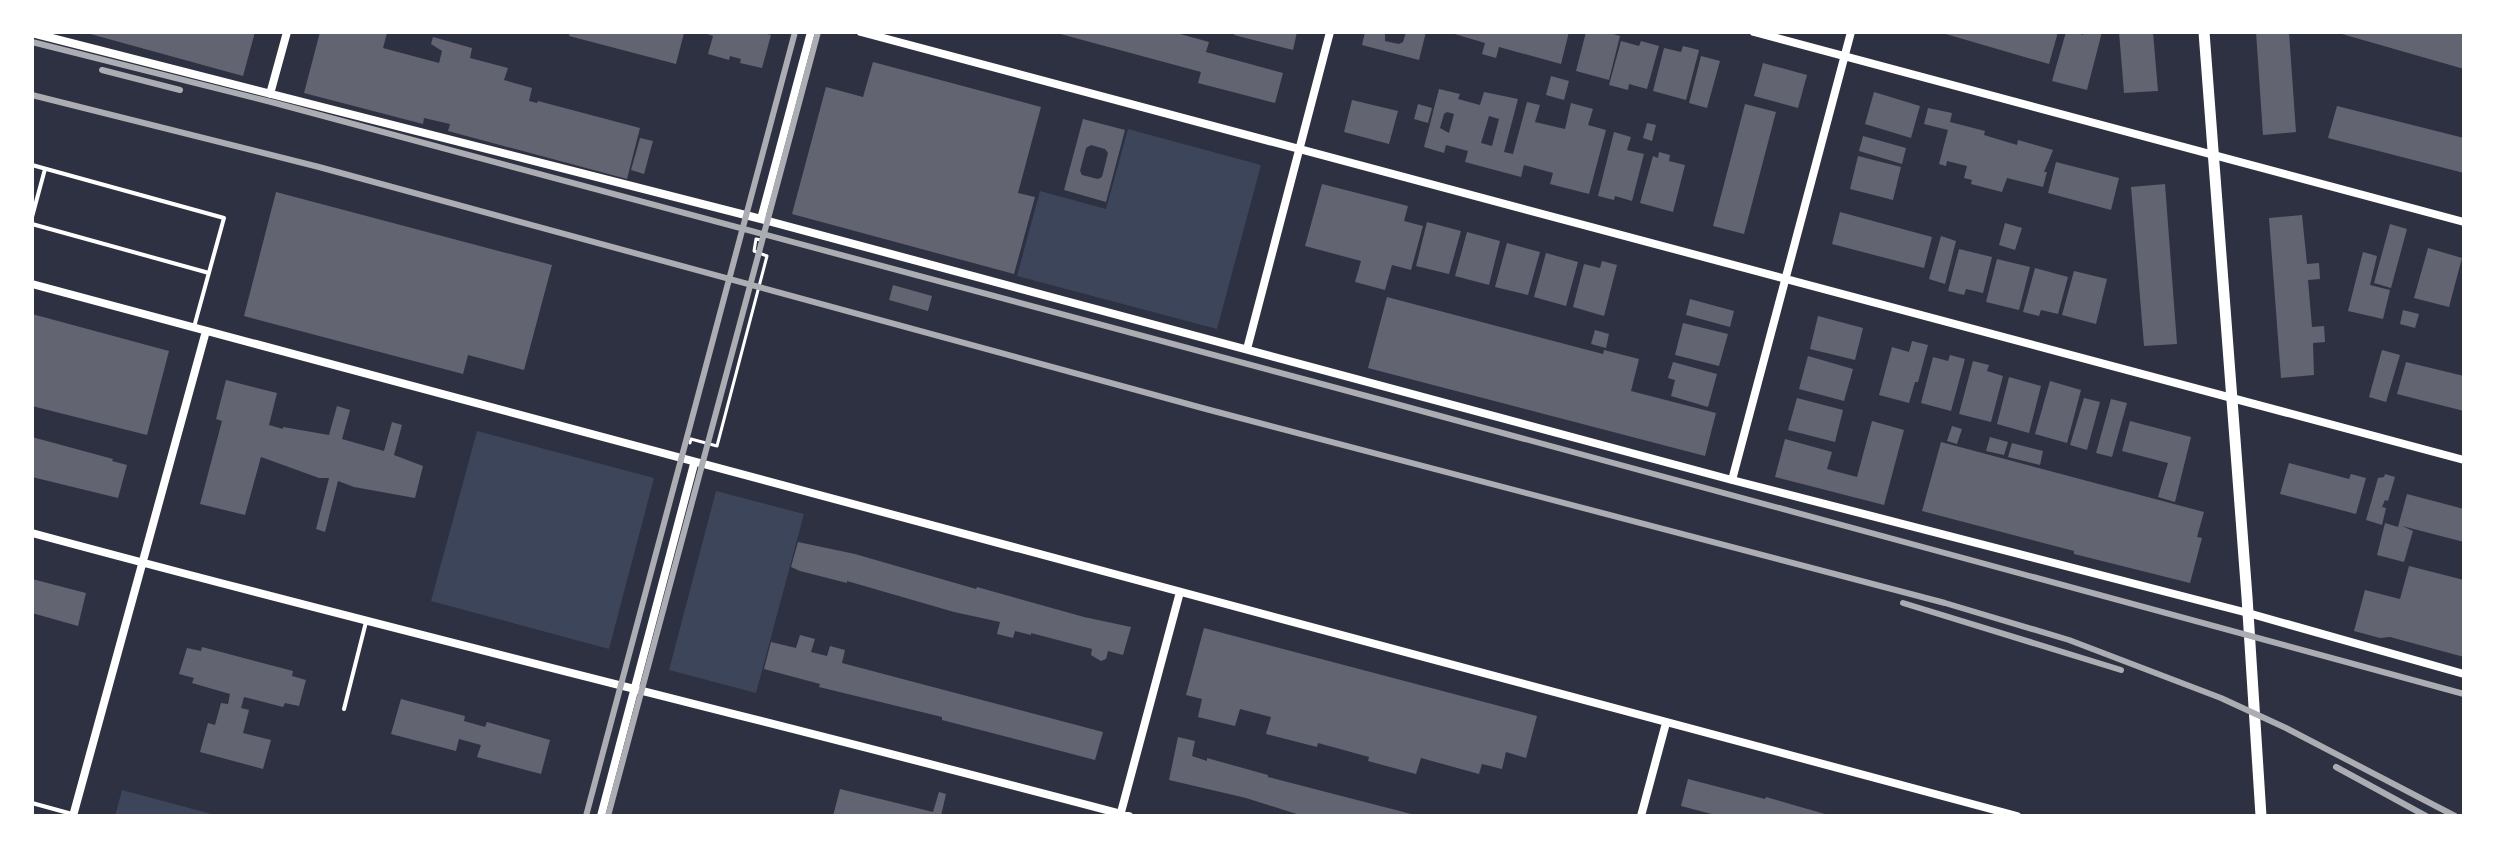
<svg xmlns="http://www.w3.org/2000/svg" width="2496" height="848" font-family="Inter,sans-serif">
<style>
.green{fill:#3c4559}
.building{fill:#626471;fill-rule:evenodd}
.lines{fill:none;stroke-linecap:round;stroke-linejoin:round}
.path{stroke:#fff;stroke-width:3}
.service{stroke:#fff;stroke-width:4}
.minor{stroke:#fff;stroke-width:8}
.tertiary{stroke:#fff;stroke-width:11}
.rail{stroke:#abadb3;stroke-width:6}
</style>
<rect width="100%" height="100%" fill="#2d3142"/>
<path class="green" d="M1128 129 1261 165 1217 329 1017 276 1040 191 1106 209Z
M477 431 654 478 609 649 431 601Z
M716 491 804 514 756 693 669 670Z
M122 790 219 816H115Z"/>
<path class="building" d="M83 32H255L243 76Z
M320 32H383L387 33 383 48 439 63 442 51 431 44 433 37 472 48 470 58 508 68 504 80 532 88 529 101 537 103 538 101 640 128 627 179 448 131 450 124 424 118 423 124 304 93Z
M570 32H679L684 33 676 64 569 36Z
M701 32H759L771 35 762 68 740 63 741 59 730 56 729 60 708 54 713 36Z
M1053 32H1173L1209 42 1206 52 1283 73 1275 103 1198 83 1201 72Z
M1235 32 1272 34 1297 32 1293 50 1234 35Z
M1365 32H1385V41L1399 44 1403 42 1406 32H1426L1419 60 1362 45Z
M1448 32H1569L1561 64 1499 47 1496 58 1482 54 1485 43Z
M1586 32H1606L1620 36 1609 80 1576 71Z
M1939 32H2058L2049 64Z
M2066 32H2077L2083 35 2084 32H2102L2087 90 2052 81Z
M2119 32H2153L2158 91 2124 93Z
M2256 32H2289L2296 132 2263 135Z
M2335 32H2456L2464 34V69Z
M1621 41 1639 46 1641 41 1659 46 1647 89 1629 84 1628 90 1609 85Z
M1683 46 1699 50 1686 100 1653 91 1664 48 1681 52Z
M1701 56 1720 61 1707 108 1689 103Z
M873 62 1041 107 1018 193 1035 197 1014 274 792 214 826 87 863 97Z
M1763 63 1807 75 1798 108 1754 96Z
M1551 76 1569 81 1564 100 1546 95Z
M1439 89 1460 94 1458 99 1480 105 1484 92 1518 99 1504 152 1513 154 1527 102 1540 105 1535 122 1565 129 1571 103 1593 109 1588 125 1606 130 1589 194 1550 184 1553 173 1524 165 1521 177 1465 162 1468 151 1446 145 1444 153 1424 147ZM1447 112 1454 114 1449 133 1440 128 1444 114ZM1489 116 1499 119 1492 146 1481 143Z
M1874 92 1920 106 1911 138 1865 124Z
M1352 100 1398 111 1389 144 1344 132Z
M1418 104 1432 108 1428 123 1414 119Z
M1745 104 1776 112 1744 234 1713 226Z
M2337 106 2464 138V173L2328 138Z
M1928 108 1952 113 1950 122 1985 131 1984 135 2017 145 2018 140 2053 150 2044 172H2047L2043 187 2007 178 2002 192 1971 184 1972 180 1964 178 1967 166 1947 161 1946 166 1939 164 1948 130 1924 124Z
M1083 119 1125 130 1106 202 1064 190ZM1091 145 1105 149 1108 153 1102 177 1098 179 1082 175 1080 171 1086 148Z
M1647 123 1656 125 1652 141 1643 138Z
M1614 132 1631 137 1627 150 1644 154 1632 201 1615 196 1614 200 1598 196Z
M1863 136 1906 148 1902 164 1859 151Z
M640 138 653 141 644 174 631 170Z
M1659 152 1670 155 1669 161 1685 165 1673 212 1640 203 1653 156 1658 158Z
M1858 156 1901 167 1893 200 1850 189Z
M2056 162 2119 178 2111 210 2048 193Z
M1322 184 1408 206 1404 221 1423 226 1411 270 1392 265 1385 290 1355 282 1361 261 1305 246Z
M2165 184 2177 344 2144 346 2131 187Z
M276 192 552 265 524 370 468 355 463 374 244 316Z
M1840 212 1932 237 1924 268 1832 244Z
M2302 215 2307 264 2319 263 2320 279 2308 280 2312 327 2324 326 2325 342 2313 343 2314 375 2281 378 2269 218Z
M1427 222 1461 231 1449 274 1416 266Z
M2005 223 2022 228 2015 250 1999 245Z
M2390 224 2407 229 2391 288 2374 283Z
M1467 232 1500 241 1489 285 1455 276Z
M1941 236 1956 241 1945 284 1929 279Z
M1507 243 1540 252 1528 295 1495 287Z
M2428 248 2462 258 2449 307 2414 298Z
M1959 249 1992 257 1983 293 1966 289 1964 295 1948 291Z
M2363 252 2377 256 2370 285 2390 290 2383 319 2348 311Z
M1546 253 1578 262 1566 306 1534 297Z
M1997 259 2030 267 2019 310 1986 302Z
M1602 261 1617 265 1604 316 1573 307 1584 264 1600 268Z
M2035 268 2068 277 2058 314 2041 310 2039 316 2023 312Z
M2074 271 2107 279 2096 324 2062 315Z
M893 285 932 296 928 311 889 300Z
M1387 297 1603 354 1604 350 1639 359 1631 391 1716 413 1705 456 1368 368Z
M1690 299 1734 311 1730 327 1686 315Z
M2403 310 2419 314 2415 328 2400 324Z
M32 314 169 351 147 435 32 406Z
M1818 316 1863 328 1855 360 1810 349Z
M1683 323 1728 334 1719 366 1675 355Z
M1595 330 1609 334 1606 348 1591 344Z
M1912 341 1928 345 1918 382H1915L1909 403 1879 395 1892 347 1909 352Z
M2382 350 2400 355 2386 402 2369 397Z
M1950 355 1965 359 1951 411 1921 403 1933 357 1948 361Z
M1808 356 1853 369 1844 401 1799 389Z
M1973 361 1989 365 1987 371 2003 376 1991 422 1959 414Z
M1673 362 1717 374 1708 407 1671 396 1675 380 1668 378Z
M2406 362 2464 376V411L2397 394Z
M2009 377 2041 386 2029 433 1997 424Z
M226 380 277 393 269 425 283 429V427L329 435 337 406 350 410 342 439 384 451 392 422 402 425 394 455 423 466 415 498 354 487 338 481 325 532 316 529 329 478H319L261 457 245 515 200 504 222 421 216 419Z
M2050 381 2081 390 2067 443 2035 434Z
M1797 398 1843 410 1835 442 1788 430Z
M2084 398 2100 402 2087 450 2070 445Z
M2111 399 2127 403 2112 457 2096 453Z
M1872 421 1904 430 1884 505 1775 477 1785 439 1832 452 1827 469 1857 477Z
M2130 421 2191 437 2175 502 2158 497 2168 463 2122 451Z
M1952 426 1962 429 1957 444 1947 441Z
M32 437 113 459 112 461 127 465 118 498 32 477Z
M1990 437 2008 442 2004 455 1986 451Z
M1941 442 2204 512 2197 537 2202 538 2190 583 2074 554V551L1922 511Z
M2012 443 2043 451 2040 465 2008 457Z
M2289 463 2349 479 2351 474 2366 478 2356 514 2280 494Z
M2385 474 2395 477 2388 501 2385 500 2382 507 2386 508 2382 525 2366 520 2378 478 2384 477Z
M2407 494 2464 509V542L2402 526 2413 531 2404 562 2377 555 2385 523 2398 527Z
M798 542 855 554 976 589 977 587 1084 617 1131 627 1123 655 1108 651 1106 659 1101 661 1091 655 1092 649 1031 633V635L1015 631 1013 638 997 634 1000 622 954 612 847 581V583L800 571 791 567Z
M2409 566 2464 580V657L2390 637 2380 638 2354 631 2365 590 2400 599Z
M32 579 86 593 78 626 32 613Z
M1204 628 1537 716 1526 758 1506 752 1502 769 1482 764 1479 774 1421 758 1416 774 1368 761 1369 757 1318 743 1317 747 1266 734 1271 717 1240 709 1235 726 1198 717 1202 699 1186 695Z
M800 635 815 639 811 652 827 656 830 646 845 650 842 663 1103 732 1095 760 942 720V717L819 687 820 684 764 669 771 642 796 648Z
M202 647 293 671 292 676 306 680 299 706 285 703 283 707 244 697 241 708 249 710 243 733 271 740 263 769 200 752 208 723 215 725 221 703 228 704 230 694 192 683 194 678 179 674 187 648 201 651Z
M401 699 465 716 464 721 485 727 487 722 550 740 541 774 477 757 481 745 459 739 456 751 391 734Z
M1178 737 1195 741 1192 756 1207 761V758L1268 775V777L1419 816H1303L1246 798 1169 780Z
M1688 779 1765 799 1766 797 1832 816H1719L1681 806Z
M840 789 933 812 939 792 946 794 941 816H833Z"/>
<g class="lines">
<path class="path" d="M690 443 691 439 717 446 767 256 754 251 756 239 761 240 763 233"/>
<path class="service" d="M32 165 224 218 194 327
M32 217 45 169
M32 224 209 273
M344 709 366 622
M32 803 72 814"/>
<path class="minor" d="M861 32 2464 460
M1754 32 2464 222
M32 33 761 219 1732 480 2248 613 2464 674
M270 94 287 32
M761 219 811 32
M32 284 2017 816
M1247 349 1330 32
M1732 480 1851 32
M32 533C397 632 764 719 1129 816
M73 816 206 331
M601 816 694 464
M1120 816 1180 592
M1641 816 1666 723"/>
<path class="tertiary" d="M2204 32 2247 597 2261 816"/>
<path class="rail" d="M32 42 275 103 1385 401 2464 694
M102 70 180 90
M32 95 319 167 1206 409 1945 603 2069 640 2221 698 2286 728 2455 816
M1903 603 2121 670
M2336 767 2426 816
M586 816 795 32
M608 816 818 32"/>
</g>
<rect width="2496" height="848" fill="none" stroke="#ffffff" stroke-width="68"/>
</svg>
